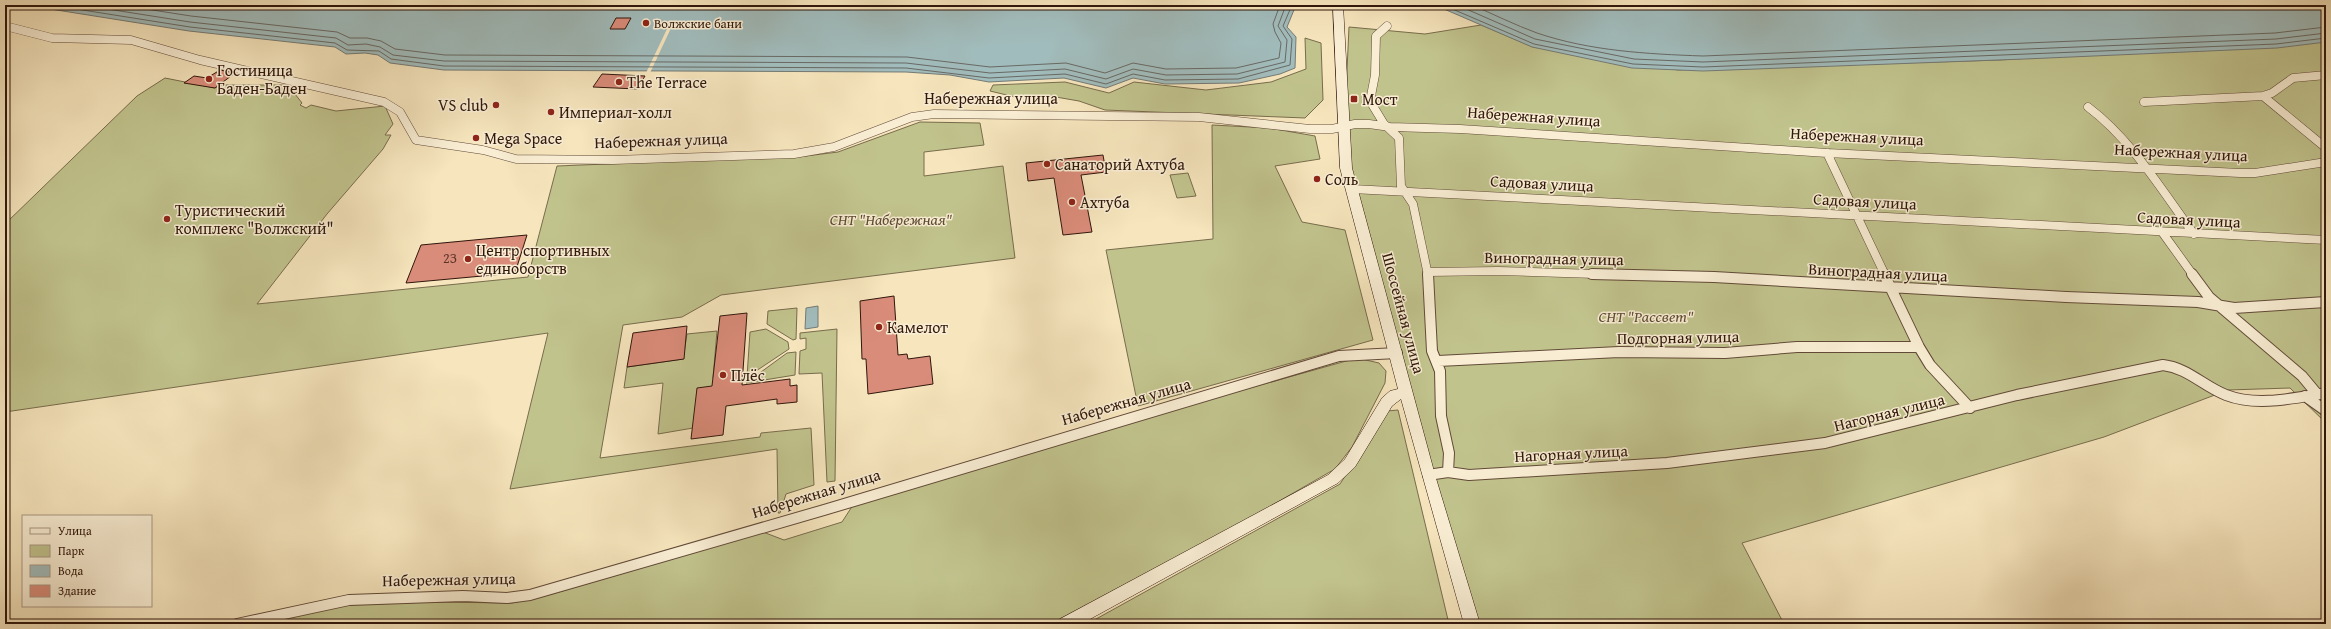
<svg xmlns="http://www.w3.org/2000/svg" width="2331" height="629" font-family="'Gentium Book Plus',serif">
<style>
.green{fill:#c1c38d;stroke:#786c4c}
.water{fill:#a1bcbc;stroke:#747a75}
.pier{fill:#f6e5bd}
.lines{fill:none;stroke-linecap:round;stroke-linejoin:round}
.shore{stroke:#686964;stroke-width:1}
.building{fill:#da8c7a;stroke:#30160b}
.street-far1-casing{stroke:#624a38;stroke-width:9}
.street-casing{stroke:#624a38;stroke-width:12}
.secondary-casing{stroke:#30160b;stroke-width:1}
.street-far1{stroke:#f9eed4;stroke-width:8}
.street{stroke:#f9eed4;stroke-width:10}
.secondary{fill:#f9eed4;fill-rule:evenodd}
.poi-dot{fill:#8f2418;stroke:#f9eed4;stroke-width:1.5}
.labels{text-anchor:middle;stroke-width:3;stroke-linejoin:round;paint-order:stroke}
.far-poi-label{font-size:13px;fill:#30160b;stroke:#f9eed4;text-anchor:start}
.number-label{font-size:14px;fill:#5a3427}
.poi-label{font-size:16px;fill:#30160b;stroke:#f9eed4;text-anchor:start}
.street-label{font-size:16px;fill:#30160b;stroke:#f9eed4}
.park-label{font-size:16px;font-style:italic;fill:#5c4a32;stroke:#f9eed4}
</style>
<rect width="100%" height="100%" fill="#f6e5bd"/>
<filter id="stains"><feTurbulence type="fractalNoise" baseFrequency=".005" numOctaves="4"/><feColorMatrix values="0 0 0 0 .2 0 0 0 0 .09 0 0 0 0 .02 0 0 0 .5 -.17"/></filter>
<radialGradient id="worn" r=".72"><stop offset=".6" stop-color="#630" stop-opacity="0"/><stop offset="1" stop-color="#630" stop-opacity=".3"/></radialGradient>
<path class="green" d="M1481 25 1533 47 1678 70 1999 60 2326 40V423L2290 388 2228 390 2104 437 1742 543 1784 624H1478L1430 465 1347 152 1346 92 1349 27 1425 34Z
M1305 38 1321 43 1323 100 1305 118 1105 110 1079 101 1050 96 1015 97 990 91 993 85 1065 82 1109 93 1134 82 1206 90 1271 82 1306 69Z
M165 78 215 88 219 85H288L302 103 300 105 306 108 311 105 336 111 385 106 393 124 385 135H391L383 149 327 214 257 304 528 277 557 166 806 156 838 152 920 122 980 123 984 145 924 152V176L1003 166 1015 258 721 295 682 317 623 325 600 458 760 437 761 433 811 428 814 485 786 494 780 513H778L777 449 510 489 548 333 5 412V224L137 96Z
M1212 125 1269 128 1315 136 1320 159 1275 166 1302 222 1345 230 1373 340 1138 406 1106 250 1213 239Z
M1188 173 1196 196 1177 198 1170 175Z
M797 308 796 339 793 340 767 324 768 311Z
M766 329 788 342 789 349 747 377 750 332Z
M837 329 835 481 827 482 822 373 799 374 800 351 806 349V338L800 339V333Z
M717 331 713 378 721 377 693 428 658 434 663 383 624 388 627 367 683 359 687 334Z
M796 352 795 375 746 383 787 353Z
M1357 358 1379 363 1386 371 1385 383 1352 447 1335 469 1248 519 1050 624H255L345 605 429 602 512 603 552 594 763 532 784 540 842 522 853 505 1221 396Z
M1398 410 1449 624H1087L1340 484 1387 411Z"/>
<path class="water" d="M25 5H1296L1287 27 1296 37 1295 68 1280 74 1239 83 1165 84 1133 78 1106 88 1064 78 989 82 950 75 906 72 444 70 390 63 378 55 365 53 346 54 335 47 189 31Z
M1426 5H2326V42L2277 48 2025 59 1703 71 1632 68 1532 47 1444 9Z
M818 306V327L805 329 806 308Z"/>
<path class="pier" d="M663 24H679L677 28H671L650 73H646L667 29H661Z"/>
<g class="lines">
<path class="shore" d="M51 5 190 27 335 43 347 50 379 51 391 59 444 66 906 68 989 78 1065 74 1106 84 1133 74 1165 80 1238 79 1290 65 1292 39 1283 26 1292 5
M82 5 190 22 336 38 348 45 366 44 380 47 393 55 444 61 906 63 990 73 1065 69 1106 79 1133 69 1166 75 1237 74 1285 62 1287 40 1278 26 1286 5
M120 5 191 16 337 32 350 38H367L381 41 395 49 445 55 907 57 990 67 1066 63 1105 73 1133 63 1166 69 1236 68 1279 58 1281 43 1275 32 1273 24 1280 5
M1443 5 1534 44 1633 64 1703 67 2276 44 2326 38
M1457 5 1535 39 1634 59 1703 62 2276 39 2326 33
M1472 5C1493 14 1515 25 1537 33 1590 51 1647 54 1703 56L2275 33 2326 27"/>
</g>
<path class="building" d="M616 18H631L625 29H610Z
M220 70 235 73 215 88 184 83 194 76 207 78Z
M602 74 645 76 637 89 593 87Z
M1103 155 1106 172 1081 175 1092 232 1063 235 1054 178 1028 181 1026 163Z
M527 235 515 273 406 283 421 245Z
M894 296 898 355 907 354 908 359 930 356 933 384 868 394 866 359H862L860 301Z
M747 313 742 385 790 379V386L797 385V402L777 404V399L726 406 723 435 691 439 697 388 712 386 720 316Z
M687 326 684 359 627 367 633 333Z"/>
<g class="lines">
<g class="street-far1-casing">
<path id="street-far1" d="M5 26 52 38 131 40 200 60 384 102 400 112 416 140 483 150 516 159 613 160 794 154 834 147 912 117 934 114 1199 117 1310 129H1332L1355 124H1369L1390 127 1460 129 1827 153 2240 173H2255L2326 162
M1387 26 1376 36 1375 75 1370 101 1384 124 1399 138 1401 186 1413 204 1428 275
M2263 96 2326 148
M2144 102 2263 96 2272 93 2293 78 2326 75
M2088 107C2132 140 2162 191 2194 234
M1827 153 1885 275
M1352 189 2326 240
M2162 232 2193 275
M1428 272 1498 271 1628 275"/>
</g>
<g class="street-casing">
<path id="street" d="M1428 274 1432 351 1440 371 1441 416 1449 453 1448 472
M1592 274 1714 277 2066 297 2198 302 2234 308 2326 302
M1884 274 1919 347 1930 365 1970 408
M2192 274 2209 297 2302 376 2317 394
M1438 361 1619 352 1725 353 1797 347H1919
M2305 396 2326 411
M1428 475 1448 472 1469 475 1667 463 1825 443 2017 395 2163 365C2188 368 2203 386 2226 395 2257 407 2294 398 2326 393
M237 624 349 600 463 596 507 598 530 595 824 510 1339 356 1397 353"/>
</g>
<g class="secondary-casing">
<path id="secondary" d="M1333 5H1343L1352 168 1435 475 1480 624H1464L1401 399 1392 406 1355 467 1338 483 1081 624H1058L1060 619 1328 475 1345 459 1382 398 1390 391 1398 389 1340 168Z"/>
</g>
<use href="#street-far1" class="street-far1"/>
<use href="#street" class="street"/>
<use href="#secondary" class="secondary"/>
</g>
<g class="poi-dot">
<circle cx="646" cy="23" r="4"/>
<circle cx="209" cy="79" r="4"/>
<circle cx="619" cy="82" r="4"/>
<rect x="1350" y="95" width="8" height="8" rx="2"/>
<circle cx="496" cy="105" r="4"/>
<circle cx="551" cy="112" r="4"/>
<circle cx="476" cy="138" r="4"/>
<circle cx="1047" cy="164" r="4"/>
<circle cx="1317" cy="179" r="4"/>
<circle cx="1072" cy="202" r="4"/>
<circle cx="167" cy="219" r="4"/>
<circle cx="468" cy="259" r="4"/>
<circle cx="879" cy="327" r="4"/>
<circle cx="723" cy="375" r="4"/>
</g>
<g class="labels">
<g class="far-poi-label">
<text x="654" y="28">Волжские бани</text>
</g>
<g class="number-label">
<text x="450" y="263">2З</text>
</g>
<g class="poi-label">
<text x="217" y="76">Гостиница<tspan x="217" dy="18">Баден-Баден</tspan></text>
<text x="627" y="88">The Terrace</text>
<text x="1362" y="105">Мост</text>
<text x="488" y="111" text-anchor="end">VS club</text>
<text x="559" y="118">Империал-холл</text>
<text x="484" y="144">Mega Space</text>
<text x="1055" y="170">Санаторий Ахтуба</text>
<text x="1325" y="185">Соль</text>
<text x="1080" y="208">Ахтуба</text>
<text x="175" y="216">Туристический<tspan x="175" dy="18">комплекс "Волжский"</tspan></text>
<text x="476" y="256">Центр спортивных<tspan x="476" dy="18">единоборств</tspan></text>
<text x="887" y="333">Камелот</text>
<text x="731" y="381">Плёс</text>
</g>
<g class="street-label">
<text x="991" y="104">Набережная улица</text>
<text transform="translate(1534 116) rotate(4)" y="6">Набережная улица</text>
<text transform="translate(1857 136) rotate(3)" y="6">Набережная улица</text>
<text transform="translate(661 140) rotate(-2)" y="6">Набережная улица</text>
<text transform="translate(2181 152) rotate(3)" y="6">Набережная улица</text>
<text transform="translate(1542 183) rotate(3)" y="6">Садовая улица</text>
<text transform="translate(1865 201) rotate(3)" y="6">Садовая улица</text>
<text transform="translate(2189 219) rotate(3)" y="6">Садовая улица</text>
<text transform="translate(1554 258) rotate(1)" y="6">Виноградная улица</text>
<text transform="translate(1878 272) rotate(3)" y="6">Виноградная улица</text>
<text transform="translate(1404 313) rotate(75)" y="6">Шоссейная улица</text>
<text transform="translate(1678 337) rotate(-1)" y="6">Подгорная улица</text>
<text transform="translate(1126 401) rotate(-16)" y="6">Набережная улица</text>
<text transform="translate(1889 412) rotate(-14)" y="6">Нагорная улица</text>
<text transform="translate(1571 453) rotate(-3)" y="6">Нагорная улица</text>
<text transform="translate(816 493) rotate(-17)" y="6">Набережная улица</text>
<text transform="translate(449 579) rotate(-1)" y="6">Набережная улица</text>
</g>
<g class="park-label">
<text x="891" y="225">СНТ "Набережная"</text>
<text x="1646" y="322">СНТ "Рассвет"</text>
</g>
</g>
<rect width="2331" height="629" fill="none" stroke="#f6e5bd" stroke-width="20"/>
<rect x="6" y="6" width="2319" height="617" fill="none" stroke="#30160b" stroke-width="2"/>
<rect x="10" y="10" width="2311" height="609" fill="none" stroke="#30160b"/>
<rect x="22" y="515" width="130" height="92" fill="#f9eed4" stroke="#a99884"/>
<rect x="30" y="528" width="20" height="6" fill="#f9eed4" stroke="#a99884"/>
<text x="58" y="535" font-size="12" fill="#30160b">Улица</text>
<rect x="30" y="545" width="20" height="12" fill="#c1c38d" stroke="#a99884"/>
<text x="58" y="555" font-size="12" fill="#30160b">Парк</text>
<rect x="30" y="565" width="20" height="12" fill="#a1bcbc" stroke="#a99884"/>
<text x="58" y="575" font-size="12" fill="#30160b">Вода</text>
<rect x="30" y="585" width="20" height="12" fill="#da8c7a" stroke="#a99884"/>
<text x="58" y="595" font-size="12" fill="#30160b">Здание</text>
<rect width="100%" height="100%" filter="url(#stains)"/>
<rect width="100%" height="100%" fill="url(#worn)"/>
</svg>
